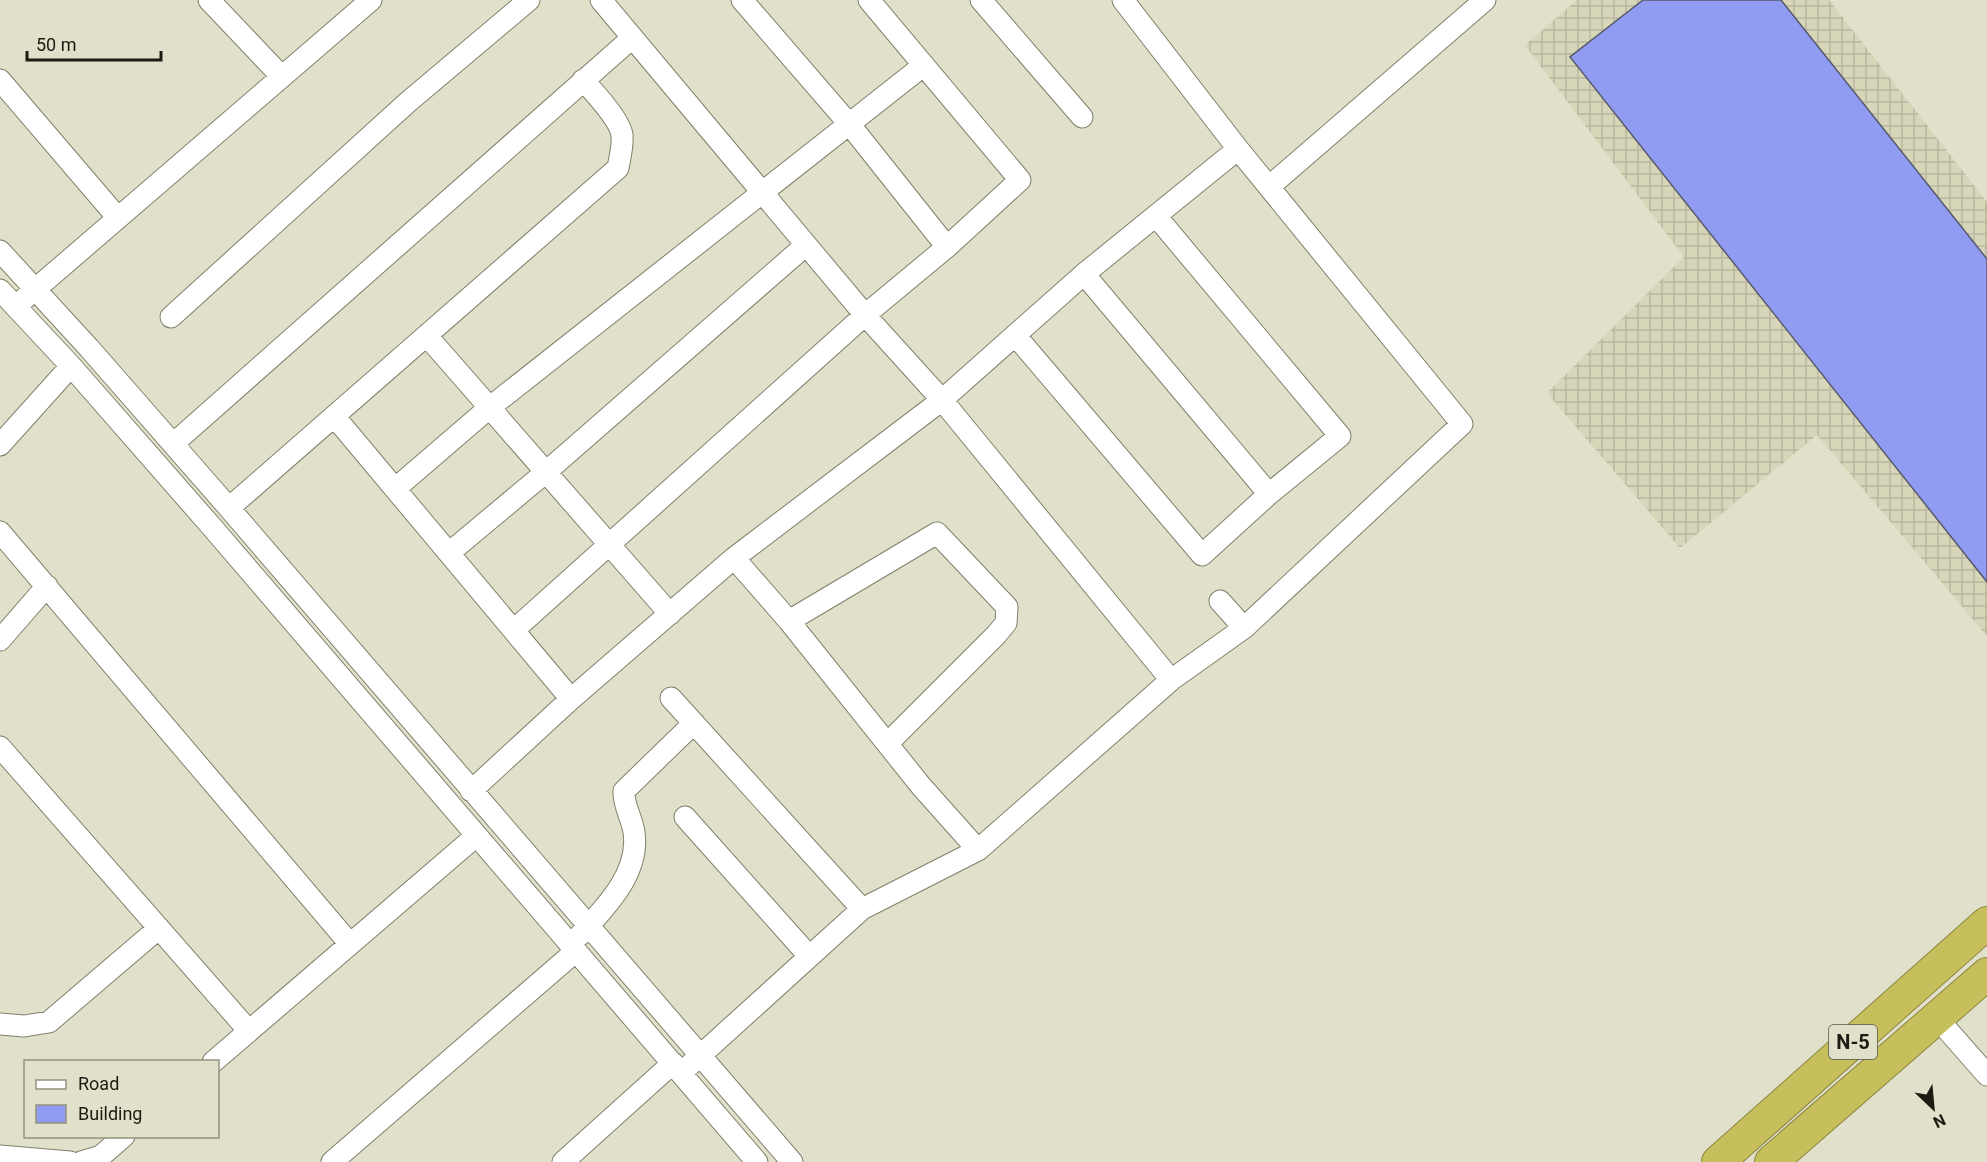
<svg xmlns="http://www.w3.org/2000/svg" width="1987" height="1162" font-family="Roboto,sans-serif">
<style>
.industrial{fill:url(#industrial-grid)}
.building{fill:#8f9cf1;stroke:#575a6d;stroke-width:1.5}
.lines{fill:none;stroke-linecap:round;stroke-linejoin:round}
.minor-casing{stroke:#81806b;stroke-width:23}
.highway-casing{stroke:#8b8641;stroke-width:34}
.minor{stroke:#fff;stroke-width:21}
.highway{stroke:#c7bf5b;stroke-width:32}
.labels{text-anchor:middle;stroke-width:4.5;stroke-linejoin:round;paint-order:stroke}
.shield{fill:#e1e0ca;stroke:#565649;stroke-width:1.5}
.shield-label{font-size:20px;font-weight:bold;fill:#1b1b12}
</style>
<defs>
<pattern id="industrial-grid" width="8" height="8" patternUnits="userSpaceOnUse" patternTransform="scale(1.5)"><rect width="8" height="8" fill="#d8d6b8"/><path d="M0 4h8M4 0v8" fill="none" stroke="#b9b79d"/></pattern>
</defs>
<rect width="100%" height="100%" fill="#e1e0ca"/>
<path class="industrial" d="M1577 0H1829L1987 202V636L1817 435 1680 548 1547 393 1684 257 1525 45Z"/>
<path class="building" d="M1643 0H1781L1987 259V582L1570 57Z"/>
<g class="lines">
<g class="minor-casing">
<path id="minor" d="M209 0 282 77
M601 0 865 315 942 400 1171 680
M742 0 850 125 947 247
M981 0 1082 117
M0 80 118 218
M1270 186 1485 0
M1156 216 1340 436 1269 494
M0 251 89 348 229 508 792 1162
M0 290 71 366 211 526 757 1162
M24 299 371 0
M171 317 408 102 529 0
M1015 335 1202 555 1269 494 1084 274
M427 336 670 614
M334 416 571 699
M173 444 632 38
M0 445 71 366
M396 488 489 408 924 65
M229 508 618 168C620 157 623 146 622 135 620 120 594 92 583 80
M0 532 350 944
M449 553 546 472 806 245
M734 558 789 621 921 786 978 850
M1220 601 1244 628
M789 621 937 533 1007 607 1006 623 996 635 888 743
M514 630 865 315 947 247 1020 180 869 0
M0 640 47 586
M671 698 862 909
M0 747 249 1031
M471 791 571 699 734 558 942 400 1084 274 1238 149
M685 817 809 956
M580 935C606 907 640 873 634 832 632 818 623 805 624 791L694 723
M1937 1018 1987 1075
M0 1024 24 1026 49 1022 159 928
M213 1062 476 836
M681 1073 862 909 978 850 1171 680 1244 628 1462 424 1238 149 1123 0
M0 1156 70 1162
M81 1162 101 1156 124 1136
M332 1162 576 951
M563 1162 673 1063"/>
</g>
<g class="highway-casing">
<path id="highway" d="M1718 1162 1987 923
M1771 1162 1987 974"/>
</g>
<use href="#minor" class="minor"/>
<use href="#highway" class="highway"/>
</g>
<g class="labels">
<rect class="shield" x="1829" y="1025" width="48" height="34" rx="4.5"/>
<g class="shield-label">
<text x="1853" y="1049">N-5</text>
</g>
</g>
<rect x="24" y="1060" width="195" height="78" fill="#e1e0ca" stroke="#929180" stroke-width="1.5"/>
<rect x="36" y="1080" width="30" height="9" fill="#ffffff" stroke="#929180" stroke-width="1.5"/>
<text x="78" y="1090" font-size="18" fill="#1b1b12">Road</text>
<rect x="36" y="1105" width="30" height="18" fill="#8f9cf1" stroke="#929180" stroke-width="1.5"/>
<text x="78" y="1120" font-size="18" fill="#1b1b12">Building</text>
<g transform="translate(1933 1108) rotate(154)" stroke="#e1e0ca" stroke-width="4.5" paint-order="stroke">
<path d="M0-4.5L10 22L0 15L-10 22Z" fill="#1b1b12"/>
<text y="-9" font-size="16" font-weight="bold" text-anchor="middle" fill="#1b1b12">N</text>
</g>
<path d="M27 51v9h134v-9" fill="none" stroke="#1b1b12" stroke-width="3"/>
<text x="36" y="51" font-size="18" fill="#1b1b12" stroke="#e1e0ca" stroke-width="4.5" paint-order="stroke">50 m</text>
</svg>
